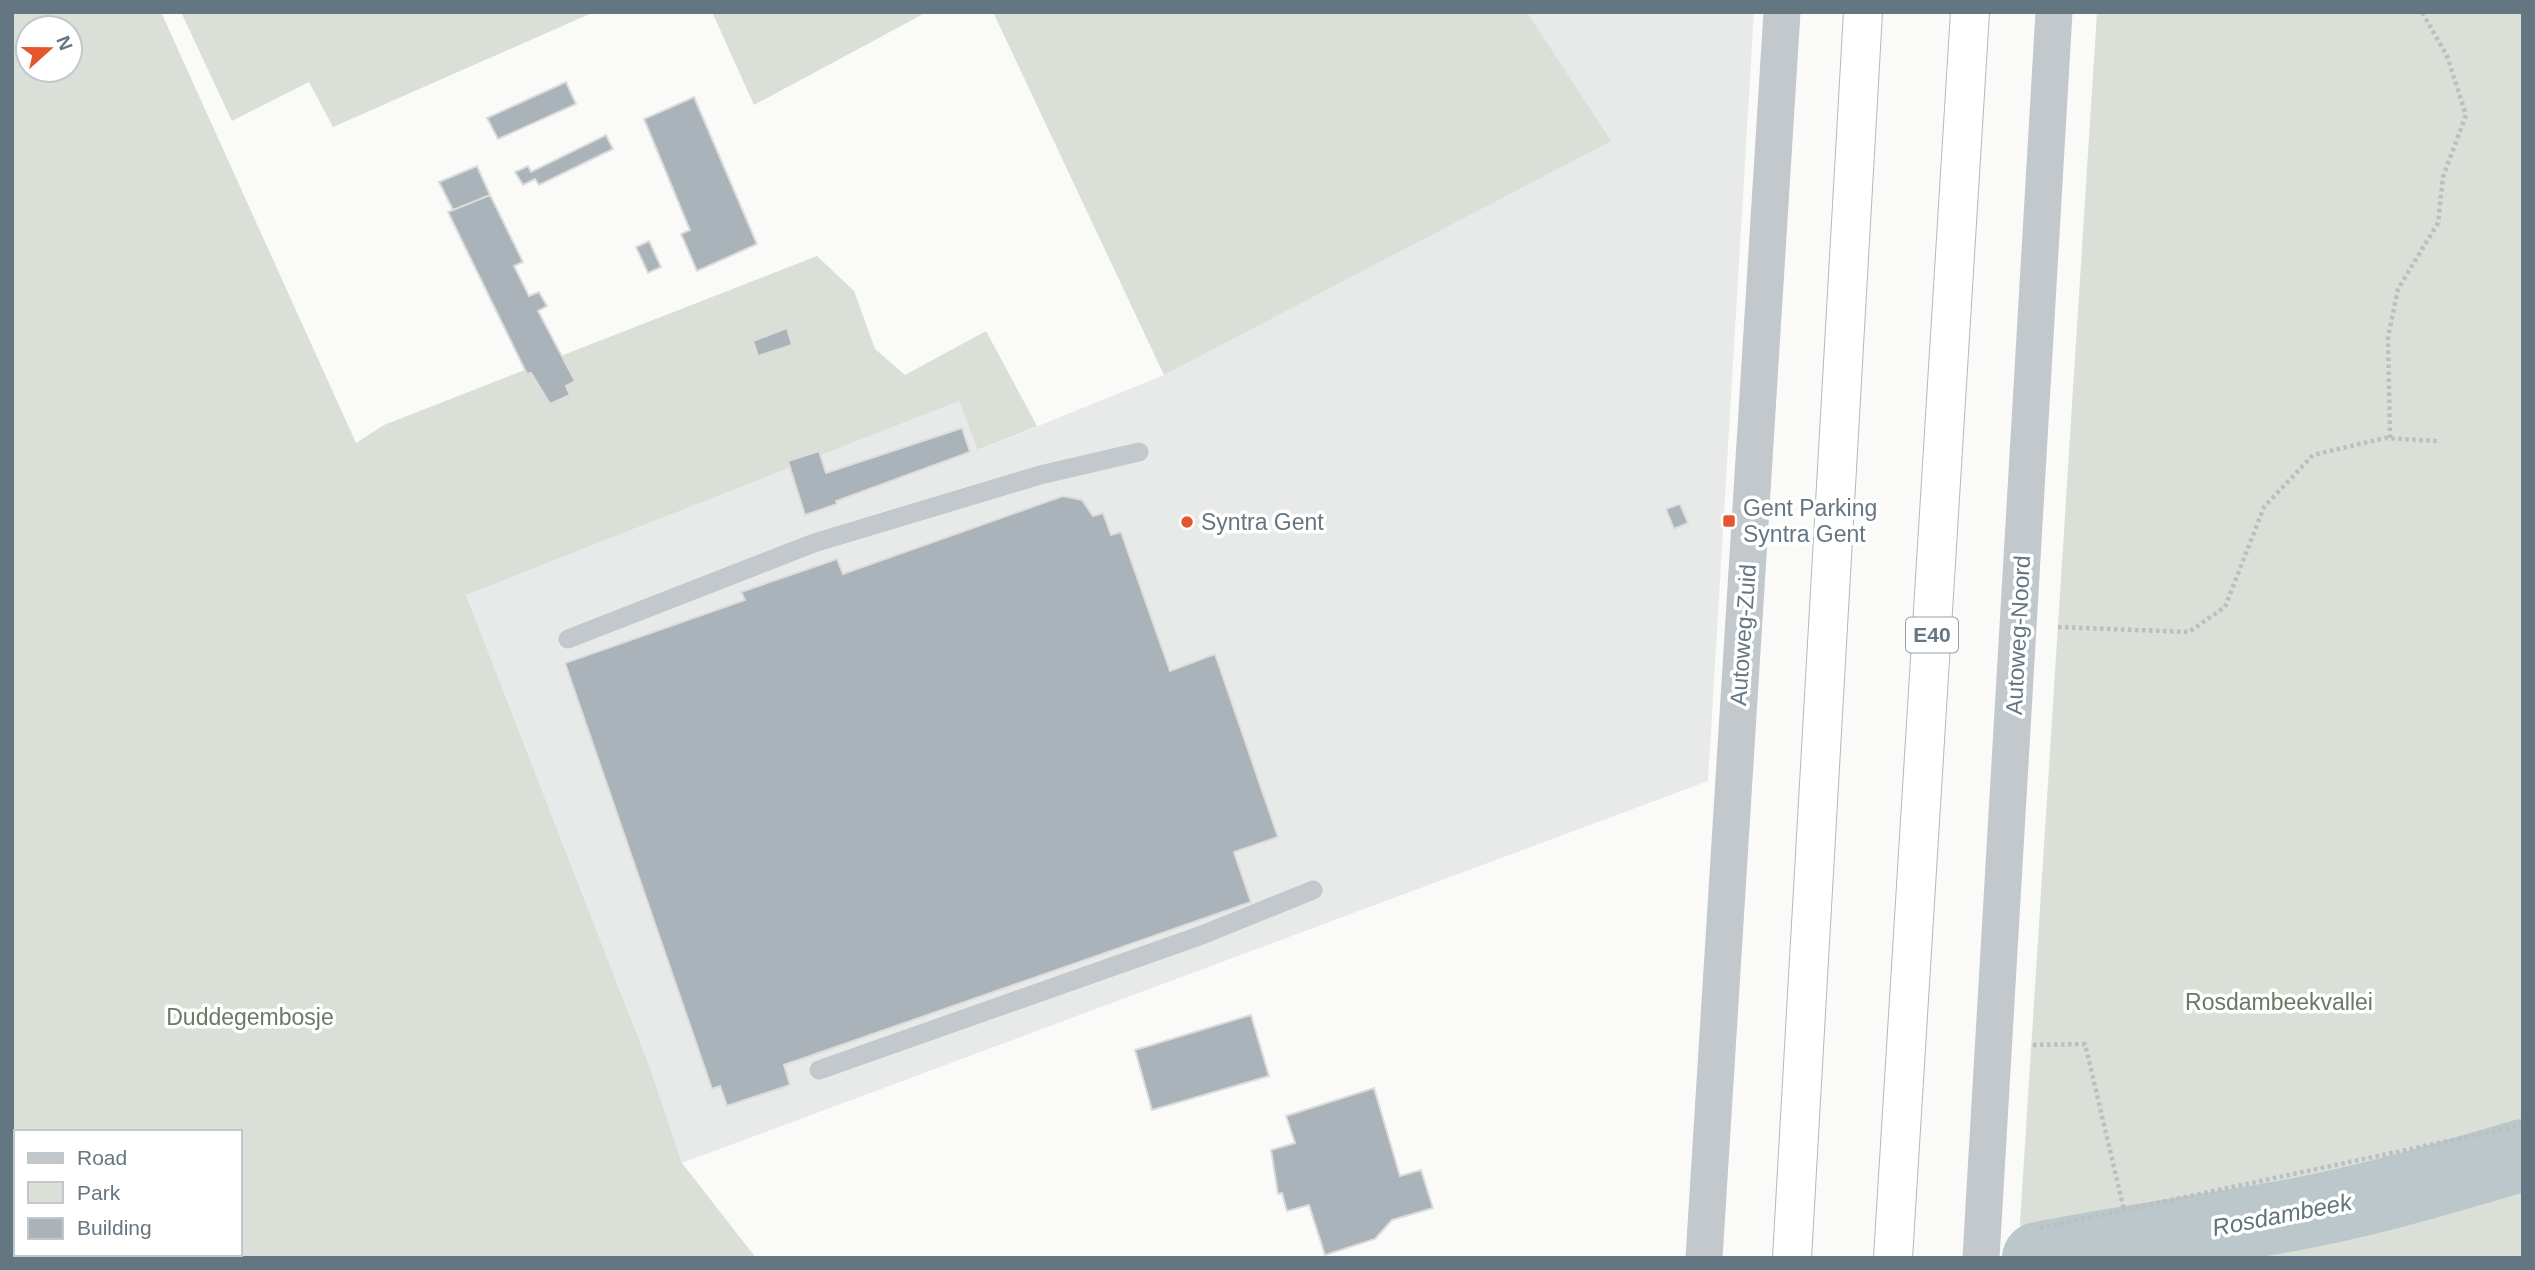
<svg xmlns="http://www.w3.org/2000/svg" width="2535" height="1270" font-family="Helvetica,sans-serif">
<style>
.built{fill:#e8e9e9}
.green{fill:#dadfd7;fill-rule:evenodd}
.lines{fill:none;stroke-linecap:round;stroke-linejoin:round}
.river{stroke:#bbc7cb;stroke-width:72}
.building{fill:#aab3b9;stroke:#dcdcda;stroke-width:2}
.motorway-casing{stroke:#b4b9bd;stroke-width:40}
.path{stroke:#bbbfc2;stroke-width:4.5;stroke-dasharray:3.5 3.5;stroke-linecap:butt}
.service{stroke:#c3c8cc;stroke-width:19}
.minor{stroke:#c3c8cc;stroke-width:37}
.motorway{stroke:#fff;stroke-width:38}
.poi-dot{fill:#e4572e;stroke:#fff;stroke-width:2.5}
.labels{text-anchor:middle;stroke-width:7;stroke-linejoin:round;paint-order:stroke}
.shield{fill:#fff;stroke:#939fa8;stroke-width:2}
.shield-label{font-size:21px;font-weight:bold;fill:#657683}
.poi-label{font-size:23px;fill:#657683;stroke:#fff;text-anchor:start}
.street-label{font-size:23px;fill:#657683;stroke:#fff}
.park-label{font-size:23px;fill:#687a64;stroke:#fff}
.water-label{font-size:24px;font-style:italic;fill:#60757c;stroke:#fff}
</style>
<rect width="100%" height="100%" fill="#fafaf8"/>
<path class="built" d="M1527 12H1754L1708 781 682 1163 650 1068 466 595 959 401 979 450 1164 375 1610 141Z"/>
<path class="green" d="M12 12H161L356 443 384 425 817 256 854 291 875 349 905 375 986 331 1037 426 978 450 959 401 466 595 650 1068 682 1163 756 1258H12ZM28 28H70V70H28ZM16 1132H240V1254H16Z
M181 12H594L333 127 309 82 232 121Z
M712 12H927L754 105Z
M993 12H1527L1611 141 1164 375Z
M2097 12H2523V1258H2244V1248L2204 1258H2025L2020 1223Z"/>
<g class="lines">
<path class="river" d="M2038 1258C2115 1243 2192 1232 2269 1219 2355 1205 2439 1180 2523 1155"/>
</g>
<path class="building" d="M566 82 576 104 498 139 487 118Z
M694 97 757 244 697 271 681 234 690 230 644 119Z
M606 135 613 149 539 185 535 179 523 185 515 172 528 166 531 172Z
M477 166 490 195 453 210 439 182Z
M490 195 523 262 514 266 529 296 539 292 547 306 538 311 575 381 566 386 570 395 550 404 531 373 527 374 448 212Z
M649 241 661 267 648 273 636 247Z
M787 328 792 345 758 356 753 341Z
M962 428 970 452 836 501 837 504 805 515 788 461 819 451 826 473Z
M1063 496 1082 500 1093 516 1103 513 1111 535 1121 532 1170 671 1215 654 1278 837 1234 852 1251 902 784 1065 790 1085 727 1106 720 1086 712 1089 565 663 745 600 741 592 837 559 843 574Z
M1680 504 1688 523 1674 529 1666 509Z
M1251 1015 1269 1076 1152 1110 1135 1050Z
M1374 1088 1400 1176 1421 1170 1433 1208 1392 1220 1375 1239 1325 1255 1309 1205 1287 1211 1282 1193 1278 1194 1271 1150 1295 1143 1286 1116Z"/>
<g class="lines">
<g class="motorway-casing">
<path id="motorway" d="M1792 1258 1863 12
M1893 1258 1970 12"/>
</g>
<path class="path" d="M2390 438 2388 337 2398 289 2438 223 2443 177 2466 115 2447 56 2422 12
M2058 627 2189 632 2225 607 2264 507 2313 455 2385 438 2437 441
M2033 1045 2085 1044 2124 1210
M2040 1228 2523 1125"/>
<path class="service" d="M568 639 814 543 1040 475 1139 452
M819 1070 1202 935 1313 890"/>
<path class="minor" d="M1704 1258 1782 12
M1981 1258 2054 12"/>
<use href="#motorway" class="motorway"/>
</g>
<g class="poi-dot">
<rect x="1722" y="514" width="14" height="14" rx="3.5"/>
<circle cx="1187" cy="522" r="7"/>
</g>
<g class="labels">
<rect class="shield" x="1906" y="617.5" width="52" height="35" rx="5"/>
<g class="shield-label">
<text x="1932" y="642">E40</text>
</g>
<g class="poi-label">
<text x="1743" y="516">Gent Parking<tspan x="1743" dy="26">Syntra Gent</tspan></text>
<text x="1201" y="530">Syntra Gent</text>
</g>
<g class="street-label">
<text transform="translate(1743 635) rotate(-86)" y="8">Autoweg-Zuid</text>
<text transform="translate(2018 635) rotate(-87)" y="8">Autoweg-Noord</text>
</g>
<g class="park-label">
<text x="2279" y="1010">Rosdambeekvallei</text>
<text x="250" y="1025">Duddegembosje</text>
</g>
<g class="water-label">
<text transform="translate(2282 1215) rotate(-11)" y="8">Rosdambeek</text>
</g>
</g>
<rect width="2535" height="1270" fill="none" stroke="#657683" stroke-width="28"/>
<rect x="14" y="1130" width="228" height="126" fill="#ffffff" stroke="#c1c8cd" stroke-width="2"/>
<rect x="28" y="1153" width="35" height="10" fill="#c3c8cc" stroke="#c1c8cd" stroke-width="2"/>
<text x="77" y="1165" font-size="21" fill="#657683">Road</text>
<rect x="28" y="1182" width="35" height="21" fill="#dadfd7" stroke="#c1c8cd" stroke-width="2"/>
<text x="77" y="1200" font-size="21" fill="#657683">Park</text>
<rect x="28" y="1218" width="35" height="21" fill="#aab3b9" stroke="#c1c8cd" stroke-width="2"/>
<text x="77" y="1235" font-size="21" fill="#657683">Building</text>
<g transform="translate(49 49) rotate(69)"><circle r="33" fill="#ffffff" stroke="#c1c8cd" stroke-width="2"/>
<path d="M0-5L12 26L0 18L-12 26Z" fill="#e4572e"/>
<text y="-10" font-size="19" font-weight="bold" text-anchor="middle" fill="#657683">N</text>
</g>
</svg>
